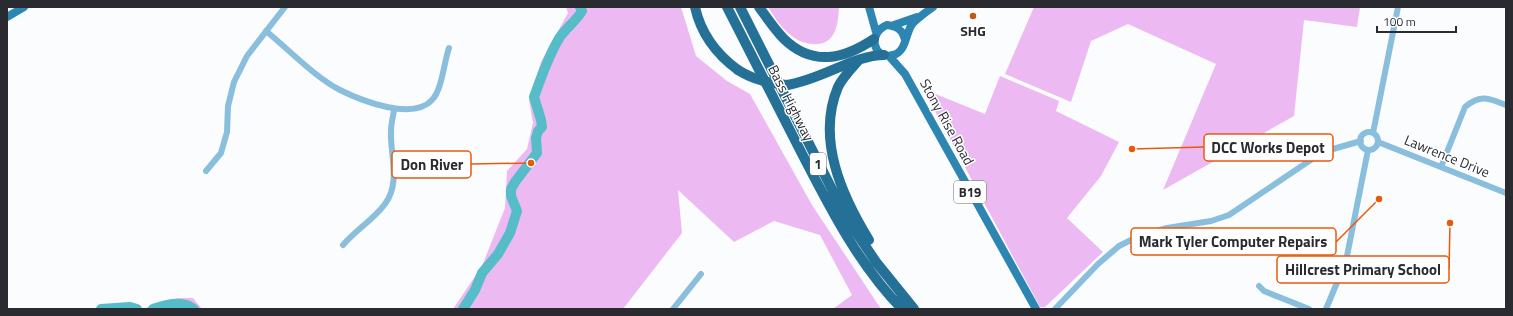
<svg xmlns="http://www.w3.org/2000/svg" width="1513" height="316" font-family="'Titillium Web',sans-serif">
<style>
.green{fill:#ecb9f3}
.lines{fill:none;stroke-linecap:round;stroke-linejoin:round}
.river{stroke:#56bcc8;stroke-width:10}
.minor{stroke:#8abedd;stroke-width:6}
.major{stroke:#2d86b2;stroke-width:8}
.highway{stroke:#247096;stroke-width:10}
.highway-bridge{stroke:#247096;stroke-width:10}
.poi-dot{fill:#bb5c15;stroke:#fff;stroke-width:1.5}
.labels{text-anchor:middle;stroke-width:3;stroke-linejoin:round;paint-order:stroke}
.shield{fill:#fff;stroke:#696b6e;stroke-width:1}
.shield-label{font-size:13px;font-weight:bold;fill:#292b30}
.poi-label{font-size:14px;font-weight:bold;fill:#292b30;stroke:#fff}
.street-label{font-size:14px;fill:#292b30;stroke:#fff}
.leader{fill:none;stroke:#e8590c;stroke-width:1.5}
.callout-dot{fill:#e8590c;stroke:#fff;stroke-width:1.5}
.callout{fill:#fff;stroke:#e8590c;stroke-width:1.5}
.callout-label{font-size:15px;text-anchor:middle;font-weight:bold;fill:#292b30}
</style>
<rect width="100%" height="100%" fill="#fafcfe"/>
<path class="green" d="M566 7H681L696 56 727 81 750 94 812 205 881 309H833L852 295 820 235 774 221 734 242 678 190 682 233 623 309H453L482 266 505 208 507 171 527 149 533 123 529 100 541 62 568 13Z
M768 7H839C838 25 836 46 812 44 801 43 793 38 785 30 778 24 773 14 768 7Z
M1034 7H1360L1357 27 1304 20 1294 116 1163 190 1216 64 1128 24 1091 41 1071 102 1005 74Z
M1000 76 1059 101 1056 111 1119 142 1101 176 1067 218 1103 252 1045 307H1040L923 89 985 114Z
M178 298H193L202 309H142Z"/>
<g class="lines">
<path class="river" d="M101 309 130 307 137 309
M153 309C166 304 183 300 194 309
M463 309 475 290 482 273 498 254 510 233 517 211 511 196V189L515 182 537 153 536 138 538 131 542 127 541 120 534 97C541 78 549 54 560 37 567 27 576 21 582 11L580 7"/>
<path class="minor" d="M266 31C288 49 316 78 340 90 362 101 413 121 432 100 442 90 444 62 449 48
M1360 141a9 9 0 1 1 18 0a9 9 0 1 1-18 0Z
M1373 133 1398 7
M1378 142 1506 193
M1441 167 1465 107C1480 94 1489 98 1506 105
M206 171 221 153 227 132 228 106 234 82 247 56 285 7
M343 245C356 230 374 219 385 204 401 183 390 155 391 131 391 124 393 117 394 110
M1259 286 1264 291 1309 309
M673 309 701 274
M1055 309 1098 264 1119 246 1139 236 1167 228 1211 221 1229 215 1315 157 1333 149 1361 141
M1326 309 1346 261 1368 150"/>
<path class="major" d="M869 7 876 32
M7 17 24 7
M894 25 917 17
M905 40C903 30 897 26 887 25 867 33 873 60 893 55 907 52 905 32 913 23 919 17 926 12 933 7
M889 56 905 74 1036 309"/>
<path class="highway" d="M695 7C701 34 716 54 738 70
M727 7C751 54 775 101 799 148 828 204 857 263 902 309
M740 7 846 217 876 262 914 309
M759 7C767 18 775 30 784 39 813 67 844 59 874 39
M859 60C851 69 843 77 838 87 816 139 842 196 869 240
M787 85C821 80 854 55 884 55"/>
<path class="highway-bridge" d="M738 70C754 80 769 83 787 85"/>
</g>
<circle class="poi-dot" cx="973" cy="16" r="4"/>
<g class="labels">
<g class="shield">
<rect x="810" y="153" width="16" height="22" rx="3"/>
<rect x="954" y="181" width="32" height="22" rx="3"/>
</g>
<g class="shield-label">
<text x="818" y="169">1</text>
<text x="970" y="197">B19</text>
</g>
<g class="poi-label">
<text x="973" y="36">SHG</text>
</g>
<g class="street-label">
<text transform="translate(791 103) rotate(63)" y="5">Bass Highway</text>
<text transform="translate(947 122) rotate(61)" y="5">Stony Rise Road</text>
<text transform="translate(1447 156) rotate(22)" y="5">Lawrence Drive</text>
</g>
</g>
<path class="leader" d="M1132 149L1204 147M531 163L471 164M1379 199L1336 242M1450 223L1449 269"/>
<g class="callout-dot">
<circle cx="1132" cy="149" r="4"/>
<circle cx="531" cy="163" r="4"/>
<circle cx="1379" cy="199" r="4"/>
<circle cx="1450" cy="223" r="4"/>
</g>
<g class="callout">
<rect x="1204" y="134" width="129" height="27" rx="4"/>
<rect x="392" y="151" width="79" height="27" rx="4"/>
<rect x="1131" y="228" width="205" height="27" rx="4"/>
<rect x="1277" y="256" width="172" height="27" rx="4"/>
</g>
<g class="callout-label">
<text x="1268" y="153">DCC Works Depot</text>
<text x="432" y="170">Don River</text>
<text x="1233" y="247">Mark Tyler Computer Repairs</text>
<text x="1363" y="275">Hillcrest Primary School</text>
</g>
<rect width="1513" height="316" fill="none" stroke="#292b30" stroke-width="16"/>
<path d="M1377 26v6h79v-6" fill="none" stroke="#292b30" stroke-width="2"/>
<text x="1383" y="26" font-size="12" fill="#292b30" stroke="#ffffff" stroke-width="3" paint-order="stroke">100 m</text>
</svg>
